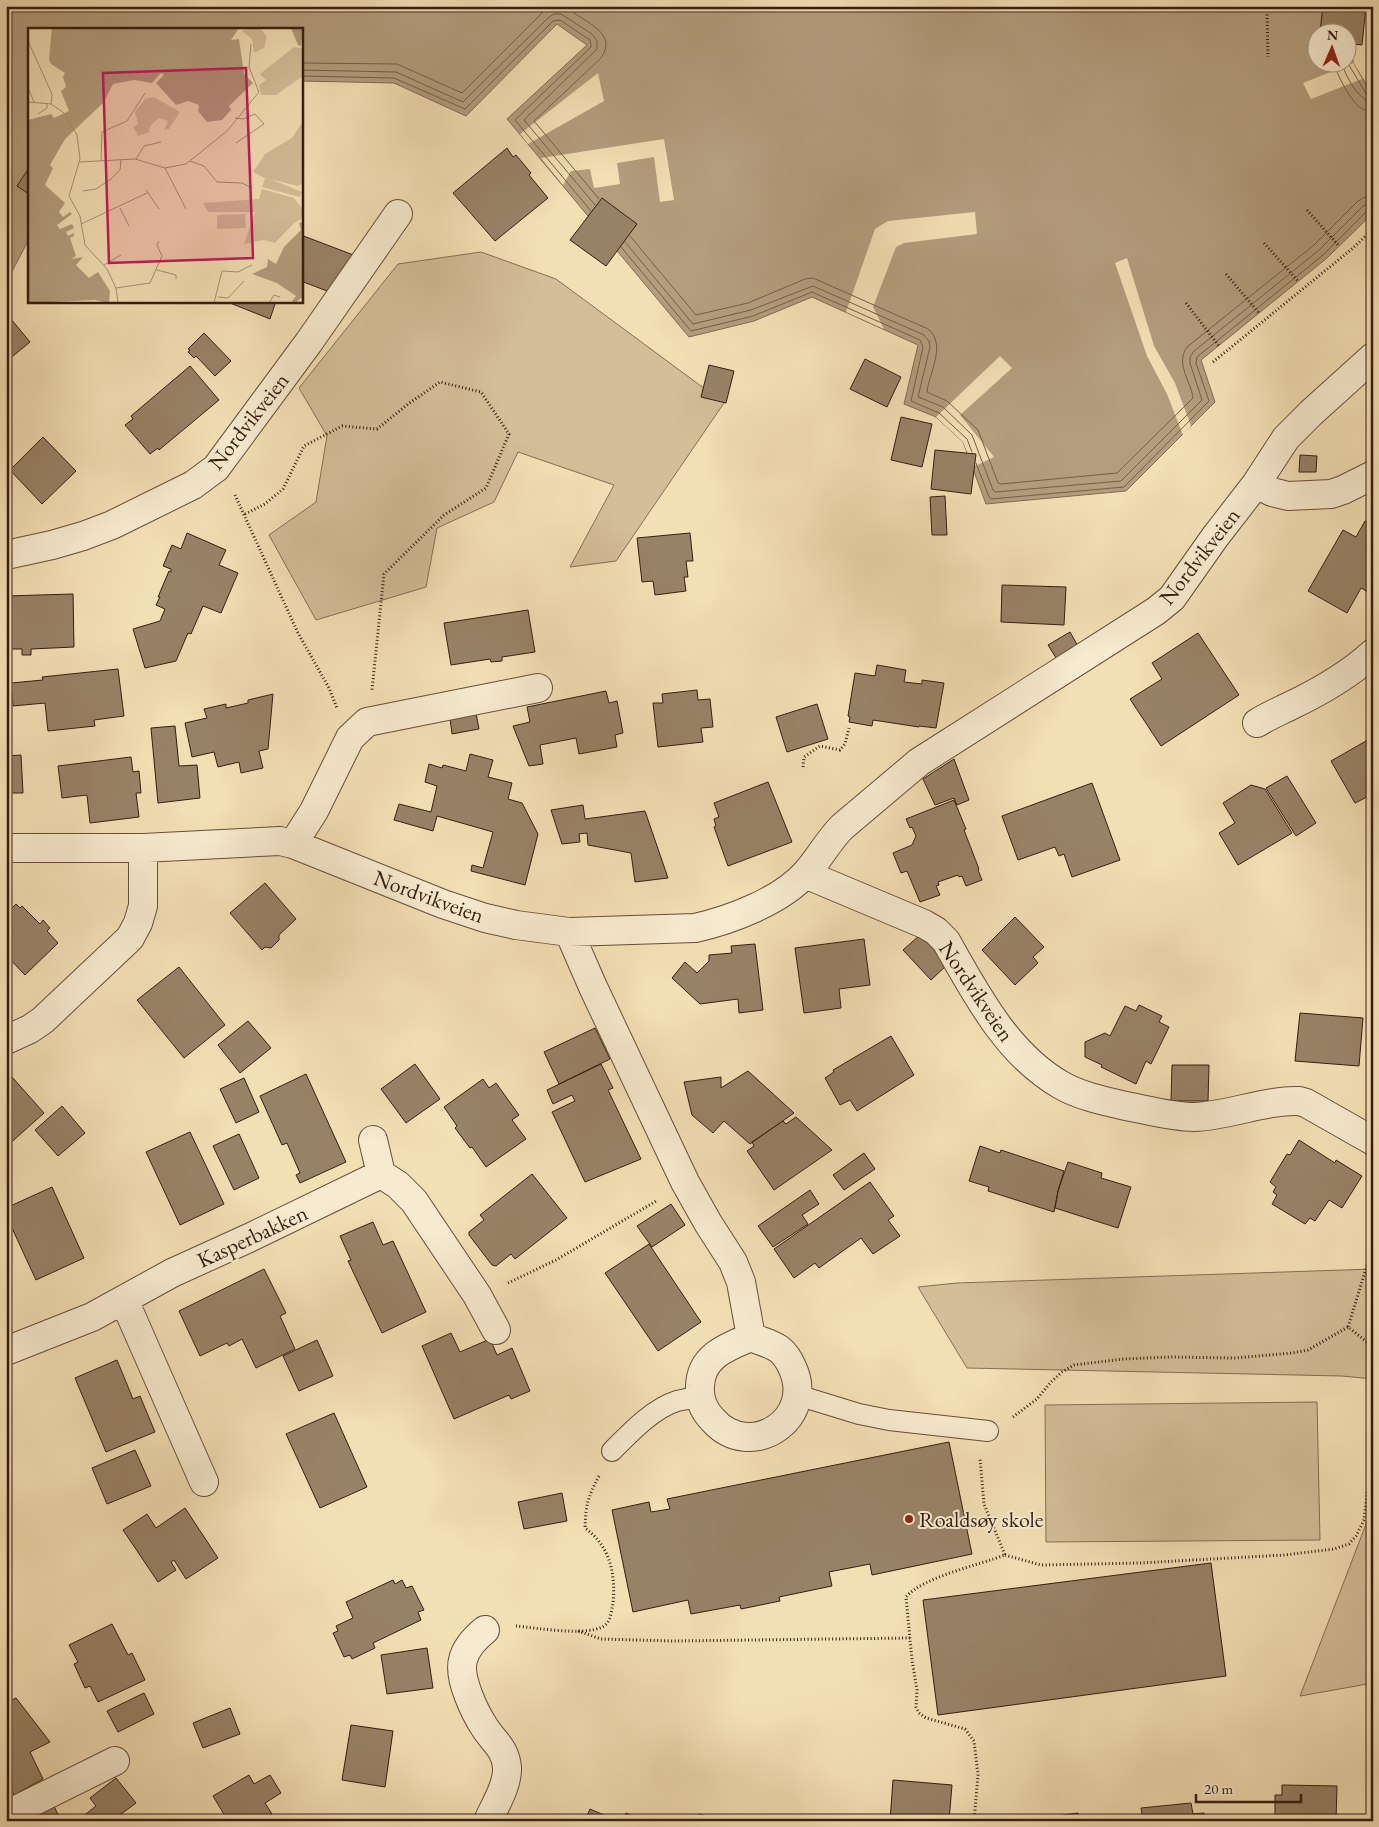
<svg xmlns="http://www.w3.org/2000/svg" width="1379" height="1827" font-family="'EB Garamond',serif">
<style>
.green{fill:#d3be98;stroke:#846e54}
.water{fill:#b39d7d;stroke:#816a52;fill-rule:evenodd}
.pier{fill:#f3dfb4}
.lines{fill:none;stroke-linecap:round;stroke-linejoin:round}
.shore{stroke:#745d47;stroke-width:1}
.building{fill:#988266;stroke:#361d11}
.lane-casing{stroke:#654e3a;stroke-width:22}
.street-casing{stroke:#654e3a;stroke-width:30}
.path{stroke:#361d11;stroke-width:3;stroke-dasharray:1 2.5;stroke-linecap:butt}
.lane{stroke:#f7eace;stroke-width:20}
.street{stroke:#f7eace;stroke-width:28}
.poi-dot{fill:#8f2418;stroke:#f7eace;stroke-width:2}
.labels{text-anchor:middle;stroke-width:4;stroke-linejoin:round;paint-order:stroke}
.street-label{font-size:22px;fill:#361d11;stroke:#f7eace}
.poi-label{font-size:22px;fill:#361d11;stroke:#f7eace;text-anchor:start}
.inset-road{fill:none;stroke:#a79173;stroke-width:1}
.view{fill:#c2185b;fill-opacity:0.15;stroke:#c2185b;stroke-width:2.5}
.inset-edge{fill:none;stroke:#361d11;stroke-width:2.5}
</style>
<rect width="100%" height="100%" fill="#f3dfb4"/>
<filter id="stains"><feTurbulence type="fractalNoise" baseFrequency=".004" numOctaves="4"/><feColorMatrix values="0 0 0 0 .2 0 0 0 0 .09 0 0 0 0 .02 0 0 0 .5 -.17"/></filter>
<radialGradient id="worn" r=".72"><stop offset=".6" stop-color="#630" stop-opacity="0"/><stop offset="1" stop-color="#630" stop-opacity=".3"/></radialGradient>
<path class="green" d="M481 252 556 279 724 403 616 561 570 567 614 485 518 452 494 502 437 528 426 587 316 620 269 535 316 502 327 436 299 388 398 264Z
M1373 1269V1379L1342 1376 967 1368 918 1287 957 1283Z
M1317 1402 1320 1540 1046 1542 1045 1405Z
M1373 1506V1683L1300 1696Z"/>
<path class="water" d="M6 6H1350L1353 63 1373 95V213L1327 258 1201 360 1215 402 1126 491 986 504 963 442 936 417 904 404 918 345 812 297 754 321 689 337 507 119 587 45 557 24 466 116 394 83 301 81V29H29V239L6 283ZM1316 32H1346V62H1316Z"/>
<path class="pier" d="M1353 63 1362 79 1311 99 1303 83Z
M598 73 604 101 528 144 520 134Z
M664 139 674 200 660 202 654 157 617 163 620 184 594 188 590 169 571 171 563 185 541 158Z
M975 212 977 234 904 243 896 247 873 307 884 329 846 312 875 229 888 221Z
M1127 258 1154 346 1175 383 1191 426 1183 435 1167 394 1147 356 1115 263Z
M1000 356 1012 368 960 415 994 457 973 467 963 442 936 417Z"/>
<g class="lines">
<path class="shore" d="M561 6C569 9 575 14 582 18 597 28 616 39 600 59L534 121 599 199
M1347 44 1349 65 1367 95 1373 97
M1334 62C1336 74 1351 102 1361 108 1365 110 1368 111 1373 111
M1342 62C1344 75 1360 102 1373 103
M301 63 397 64 462 93 544 11 553 6
M301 70 396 72 463 102 549 17 554 14H561L592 34 597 41V49L524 120 595 205
M301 76 394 78 465 109 553 21 560 20 590 40 591 47 515 120 591 211
M630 236 696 315 748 303 805 279 813 278 928 329C947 344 929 373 927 392L947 401 978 430 998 483 1001 484 1117 473 1193 398C1191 381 1175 364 1187 347L1314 245 1358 201 1365 197 1373 196
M625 242 693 324 751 310 813 286 924 335 929 341 930 347 918 397 943 407 972 435 993 490 995 492 1121 481 1202 400 1190 363V358L1193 352 1319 250 1363 206 1373 203
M621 247 691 331 753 316 812 292 920 340 923 347 911 401 939 413 967 439 972 452
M976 463 989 497 991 499 1124 487 1209 401 1196 363 1197 357 1323 255 1367 211 1373 209"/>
</g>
<path class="building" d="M1323 6H1366L1362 45 1346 43V32H1320Z
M507 148 513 157 516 155 531 173 529 175 548 198 495 241 453 193Z
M29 168V194L17 186Z
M602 198 637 224 606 266 570 240Z
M301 235 356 256 340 296 301 281Z
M231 301H276L270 319 230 303Z
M6 313 30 342 7 361 6 360Z
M204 333 231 361 215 376 196 356 194 358 188 352 190 350 188 349Z
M865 359 901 377 887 407 850 389Z
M709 365 734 371 726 403 701 397Z
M190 366 219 400 159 450 158 448 150 454 125 425 133 419 131 416Z
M901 417 932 424 922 467 891 460Z
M43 437 76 471 42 504 10 470Z
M935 450 976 454 971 494 931 489Z
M1300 455 1317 456 1316 472H1299Z
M945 496 947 535H932L930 497Z
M1365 521 1373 525V566L1371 569 1373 571V595L1361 588 1347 613 1308 591 1343 530 1356 537Z
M187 533 226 550 219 565 238 573 221 613 203 606 191 634 188 633 176 661 145 668 133 629 160 621 165 609 156 605 160 597H158L169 571 171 572V569L163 566 172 545 181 549Z
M690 533 693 561H686L688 577H684L686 591 655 595 653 581 642 582 637 538Z
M1002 585 1066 587 1064 625 1001 622Z
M73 594 74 647 31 649V655H22V649H6V596Z
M528 610 535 652 502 657V661L491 662 490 659 451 665 444 623Z
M1070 632 1079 648 1058 661 1048 645Z
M1198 633 1239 695 1161 746 1130 699 1162 679 1152 663Z
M877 665 906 670 904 682 922 684V680L944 683 936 728 919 726V727L873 720 872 726 849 722 850 717 848 716 855 673 875 676Z
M118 669 124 716 94 720 95 726 48 731 45 703 13 706 11 683 43 680 42 677Z
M697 690 698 700 710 699 713 727 701 728 703 742 658 747 653 703H663L662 694Z
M606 691 609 703 617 701 623 733 615 735 617 747 579 754 576 738 540 745 543 764 529 766 513 726 530 722 527 707Z
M273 694 268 749 259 751 263 768 241 773 239 762 218 767 214 752 192 757 185 723 207 718 204 709 226 704V708L248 703V700Z
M817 704 828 739 787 752 776 717Z
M476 713 479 729 452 734 450 718Z
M175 726 179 766 197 765 200 798 158 803 151 728Z
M1373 737V794L1355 803 1331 761Z
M470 754 493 760 488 777 512 783 508 799 522 803 538 834 525 885 471 871 472 865 483 868 493 832 437 816 433 831 394 820 399 804 431 812 437 786 425 782 429 764 442 768 443 765 466 771Z
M21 755 23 793H6V756Z
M131 757 133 772 139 771 141 793H136L139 817 90 823 87 795 62 798 58 766Z
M954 759 969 800 957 805 954 798 935 805 923 779Z
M1287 776 1316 823 1296 836 1266 788Z
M768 782 792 842 728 866 714 827 716 826 714 819 719 817 714 803Z
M1092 783 1120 860 1072 877 1064 854 1059 856 1055 847 1018 860 1002 816Z
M1251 785 1265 789 1292 833 1238 865 1219 833 1235 823 1223 803Z
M954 800 966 829 964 830 979 869 978 870 982 880 966 886 962 876 959 877 958 875 938 882 939 885 936 886 940 895 920 902 907 871 901 873 893 853 912 845 916 836 912 827 910 828 906 819Z
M583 805 585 819 645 811 668 878 635 882 631 853 588 845 587 833 579 834 580 842 562 844 551 810Z
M265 883 296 919 279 935V940L271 948 265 947 262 950 230 913Z
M16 904 20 908 22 906 40 924 43 920 50 928 47 931 58 943 25 975 6 955V914Z
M1015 917 1044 947 1033 957 1038 963 1015 985 982 950Z
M920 935 948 964 931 980 903 950Z
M864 939 870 985 839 989 841 1008 804 1013 795 948Z
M755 944 763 1010 739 1013 738 999 700 1004 672 978 685 962 697 973 709 961V955L732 953 731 946Z
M179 967 225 1025 184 1058 137 1000Z
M1139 1005 1162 1016 1159 1022 1169 1027 1151 1064 1146 1061 1136 1084 1101 1067 1102 1065 1085 1057V1042L1105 1033 1110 1036 1125 1006 1136 1011Z
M1300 1013 1363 1018 1359 1066 1295 1061Z
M248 1021 271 1048 240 1073 218 1045Z
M595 1028 610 1059 559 1084 544 1052Z
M891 1036 914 1075 857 1111 850 1100 840 1105 825 1078 834 1072 833 1070Z
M415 1064 440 1099 406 1123 381 1089Z
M601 1064 613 1088 608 1090 641 1159 585 1182 552 1112 575 1101 572 1095 553 1104 547 1090Z
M1172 1065H1209L1208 1101H1171Z
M748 1071 794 1113 750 1144 724 1121 713 1133 692 1115 684 1082 721 1077V1088Z
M306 1074 346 1162 300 1183 296 1175 300 1173 287 1143 282 1145 260 1096Z
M12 1077 44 1113 6 1147V1082Z
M244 1078 259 1112 236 1123 220 1089Z
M483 1079 489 1088 496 1083 519 1115 512 1120 526 1139 486 1167 472 1147 470 1148 455 1128 457 1126 444 1107Z
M62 1106 85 1133 58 1156 35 1130Z
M796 1117 832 1150 774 1190 747 1151 754 1146 752 1142 783 1121 786 1124Z
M190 1132 224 1204 180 1225 146 1152Z
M239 1134 259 1178 234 1190 213 1146Z
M1299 1140 1335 1163 1336 1160 1362 1176 1342 1208 1329 1200 1315 1221 1310 1218 1305 1224 1272 1204 1277 1195 1273 1192 1276 1187 1270 1182 1287 1154 1290 1155Z
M980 1146 1000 1153 1001 1150 1064 1171 1058 1191 1054 1212 988 1191 989 1187 969 1181Z
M864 1153 875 1169 844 1190 833 1175Z
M1068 1162 1102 1173 1101 1178 1131 1187 1118 1228 1055 1208 1058 1191Z
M532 1174 567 1218 515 1259 511 1254 496 1266 492 1265 469 1235V1232L484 1220 480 1215Z
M870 1182 894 1216 888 1220 900 1236 873 1254 861 1238 819 1268 815 1263 794 1278 774 1249Z
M52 1187 84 1258 36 1280 6 1215V1208Z
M810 1190 819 1204 802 1215 808 1224 773 1247 758 1226Z
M671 1204 685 1225 652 1247 637 1226Z
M373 1222 383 1245 393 1241 426 1312 382 1333 348 1261 351 1260 340 1236Z
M649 1244 701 1322 658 1351 605 1273Z
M264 1269 286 1313 280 1316 295 1349 256 1368 242 1339 229 1346 227 1343 200 1356 179 1311Z
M451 1333 460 1352 490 1339 497 1355 512 1348 530 1391 511 1399 509 1395 454 1419 422 1346Z
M317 1340 333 1376 299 1391 283 1356Z
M117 1360 133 1399 140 1396 155 1432 106 1452 75 1378Z
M334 1413 367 1487 320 1508 286 1434Z
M949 1442 972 1554 872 1575 870 1564 829 1572 832 1586 779 1597 780 1601 741 1609 740 1605 691 1614 688 1600 633 1612 612 1510 649 1502 651 1512 670 1509 667 1499Z
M135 1450 151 1486 107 1504 92 1468Z
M562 1493 567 1521 524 1529 518 1502Z
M185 1508 218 1558 186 1579 174 1560 171 1562 176 1570 158 1582 123 1530 147 1514 156 1528Z
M1211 1563 1226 1676 938 1715 923 1600Z
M393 1580 395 1584 402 1580 406 1588 412 1586 424 1610 418 1612 421 1620 373 1643 375 1648 352 1659 350 1655 344 1657 333 1633 338 1631 336 1626 353 1618 346 1602Z
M112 1624 128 1655 132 1653 145 1680 98 1702 90 1686 85 1688 74 1664 78 1662 69 1645Z
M427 1648 433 1688 387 1694 381 1655Z
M144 1693 154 1714 118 1732 107 1711Z
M16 1698 50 1742 30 1752 43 1779 14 1795 6 1780V1703Z
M230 1708 240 1734 203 1748 193 1723Z
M351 1725 393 1731 385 1787 342 1780Z
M249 1775 254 1784 270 1775 281 1793 265 1803 272 1814 261 1821H228L213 1796Z
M116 1778 136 1803 121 1814 126 1821H77L96 1806 90 1798Z
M893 1780 952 1785 949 1821H890Z
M1282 1785 1337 1786 1336 1821 1275 1819V1795H1282Z
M52 1802 61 1821H13Z
M1191 1803 1193 1814 1204 1813 1205 1821H1143L1141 1808Z
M590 1809 618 1821H585Z
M626 1813 644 1821H622Z
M1078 1813 1079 1821H1017Z
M699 1814 728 1821H697Z"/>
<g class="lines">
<g class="lane-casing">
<path id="lane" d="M797 1395 859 1414 889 1420 988 1431
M612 1451C630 1433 652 1409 677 1401 685 1399 693 1398 701 1397"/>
</g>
<g class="street-casing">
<path id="street" d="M1256 484 1272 492 1288 496 1331 494 1343 490 1373 475
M6 555 52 545 83 536 112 525 193 485 216 468 309 342 398 214
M1257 723C1268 716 1280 711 1292 705 1321 691 1349 675 1373 653
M293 844 314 811 350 738 367 722 538 688
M6 848H143L280 841 293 844 443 904 485 918 516 925 569 932 695 928C731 920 781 901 806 873 819 859 828 841 842 827L919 762 1156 611 1172 598 1215 537 1256 484 1286 438 1311 413 1373 357
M805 874 924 924 936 931 946 941C976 994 1007 1054 1061 1085 1080 1096 1104 1101 1126 1106 1148 1110 1171 1117 1194 1117 1229 1116 1264 1100 1299 1101L1306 1103 1373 1141
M569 932 593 987 685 1182 708 1223 733 1262 741 1282 751 1337
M6 1040 30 1029 43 1020 130 938 138 923 143 906V848
M373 1140 381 1174 398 1185 414 1201 477 1295 496 1330
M124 1300 204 1482
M751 1337C760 1341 770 1343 779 1349 784 1353 789 1360 792 1367 817 1419 750 1462 713 1420 704 1411 699 1399 700 1386 701 1356 727 1347 751 1337Z
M6 1351 92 1317 172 1273 249 1238 381 1174
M485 1630C475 1638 466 1647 463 1660 458 1678 475 1713 485 1728 494 1742 505 1748 507 1767 508 1785 495 1805 488 1821
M6 1815 115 1761"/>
</g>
<path class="path" d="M1267 6V11L1320 9
M1267 11 1268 57
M1307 210 1339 246
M1264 243 1298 281
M1226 274 1259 313
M1186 303 1219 346
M1213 362 1353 248 1373 229
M235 495 298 633 329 688 337 708
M245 514 265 504 283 489 304 446 342 426 377 429 408 404 440 382 481 392 509 434 486 488 444 515 384 574 372 690
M803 767 804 757 820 746 840 750 845 744 849 728
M1373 1253 1369 1259 1348 1327 1373 1347
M508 1283 556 1260 658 1200
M1013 1417 1037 1399 1050 1383 1062 1372 1074 1365 1124 1359 1170 1357 1235 1358 1292 1353 1308 1350 1348 1327
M1005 1555 1041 1565 1140 1563 1284 1555 1334 1549 1349 1544 1356 1536 1364 1520 1373 1444
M516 1626C537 1628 584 1636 602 1627 611 1623 611 1612 613 1604 616 1574 610 1546 585 1528 586 1503 588 1497 599 1476
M578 1631 601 1639 673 1641 910 1638
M974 1821 978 1775 974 1741 965 1729 926 1718 919 1713 916 1707 917 1690 912 1660 906 1597C923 1577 979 1565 1005 1555L984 1504 980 1459"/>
<use href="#lane" class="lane"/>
<use href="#street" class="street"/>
</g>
<circle class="poi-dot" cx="909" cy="1519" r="5"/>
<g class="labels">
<g class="street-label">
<text transform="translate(248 421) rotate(-52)" y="8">Nordvikveien</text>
<text transform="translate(1199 556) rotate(-52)" y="8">Nordvikveien</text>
<text transform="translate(429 896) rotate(20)" y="8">Nordvikveien</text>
<text transform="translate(977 991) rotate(56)" y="8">Nordvikveien</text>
<text transform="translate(252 1236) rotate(-25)" y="8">Kasperbakken</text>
</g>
<g class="poi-label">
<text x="919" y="1527">Roaldsøy skole</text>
</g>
</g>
<g transform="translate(28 28)">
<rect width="275" height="275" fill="#f3dfb4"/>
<path d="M218 0H232L239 9 236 20 226 25 224 11 214 3ZM266 19 275 21V48L248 67H233L231 57 238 52 232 46ZM126 69 152 84 141 101 136 102 140 93 131 90 122 98 121 104 110 108 105 99 110 96 107 84 117 71ZM275 93V155L270 158 242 151 274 164 272 169 234 159 237 150 225 144 237 126 264 110ZM234 161 266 170 275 181V190L266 195 247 215 236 212 216 216 227 184H180L175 175 231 171ZM217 186 218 200 189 201V187Z" fill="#d3be98"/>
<path d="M24 0H211L203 12 211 11 216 46 225 55 201 78 203 82 194 92 179 94 170 83 171 77 160 73 148 77 128 55 136 47 133 45 124 55 106 52 85 56 76 74 37 111 22 137 25 140 17 157 37 175 31 184 35 189 42 184 44 186 29 197 32 201 44 196 46 200 38 204 40 208 46 205V208L42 210 48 228 43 231 55 229 48 237 61 250 70 244 82 263 81 275 67 272 0 275V92L23 86 26 90 41 83 33 63 38 59 35 49 37 45 23 36 21 31ZM263 0H275L273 18 270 17ZM275 194V272L273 270 267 275 264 273 268 268 249 255 224 246 239 239 240 231 248 236 256 219 273 202 271 195Z" fill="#b39d7d"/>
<path class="inset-road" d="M0 13 24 66 23 76 36 85 49 107 52 131 41 168 52 188 57 217 79 241 88 260 90 275M0 60 6 74M0 74 23 76M10 86 19 80V75M207 90 215 91 227 86 236 96 208 115M108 131 116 118 133 114M73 133 74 104 99 93 117 65M162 133 176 138 189 154 214 155 224 160M51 134 107 131 137 140 158 136 199 103 231 64 221 39 223 16M137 140 158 181M118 162 131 181M55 163 68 161 83 151 92 142 93 132M92 180 101 198M53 196 119 165M76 237 93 227M129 242 148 247V251M88 260 122 255 134 228 129 217 131 213M190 269 200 270 216 253M186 275 194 243 210 244 224 237M241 275 246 267 252 269"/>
<path class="view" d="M218 40 225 230 81 235 75 45Z"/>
<rect width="275" height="275" class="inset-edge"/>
</g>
<rect width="1379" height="1827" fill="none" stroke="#f3dfb4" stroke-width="25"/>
<rect x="8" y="8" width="1364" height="1812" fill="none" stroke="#361d11" stroke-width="2.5"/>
<rect x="12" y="12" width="1354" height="1802" fill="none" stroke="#361d11"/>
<g transform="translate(1332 48) rotate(2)"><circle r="24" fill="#f7eace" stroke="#aa9882"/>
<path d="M0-4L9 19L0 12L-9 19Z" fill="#8f2418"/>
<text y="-8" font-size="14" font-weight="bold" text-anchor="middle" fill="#361d11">N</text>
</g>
<path d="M1196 1794v8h105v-8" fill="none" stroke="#361d11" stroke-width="2.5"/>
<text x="1204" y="1794" font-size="15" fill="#361d11" stroke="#f7eace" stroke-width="4" paint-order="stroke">20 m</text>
<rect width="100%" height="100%" filter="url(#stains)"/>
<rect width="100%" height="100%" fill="url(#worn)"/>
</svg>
